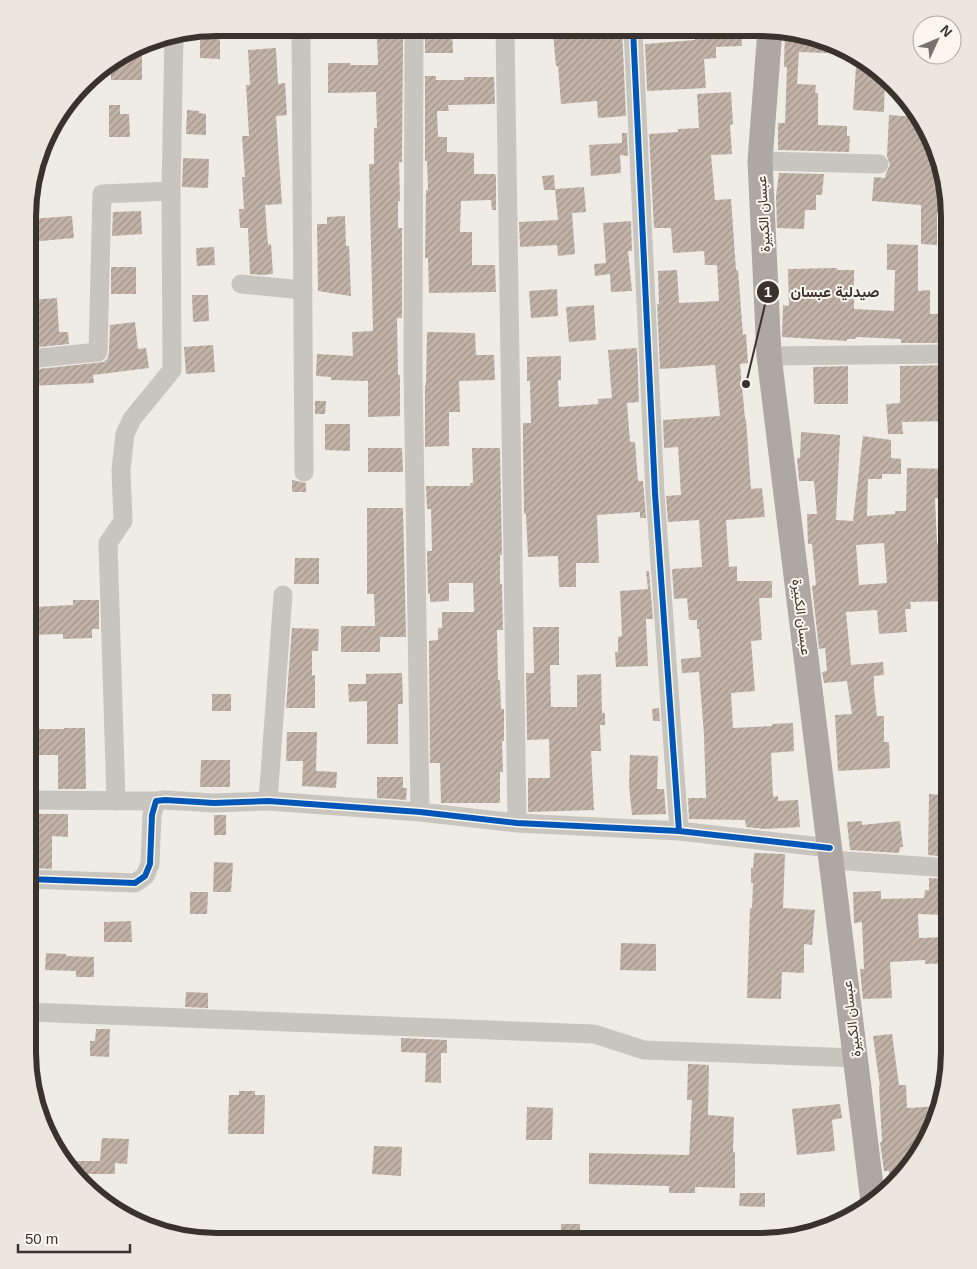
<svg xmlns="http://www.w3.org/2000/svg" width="977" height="1269" font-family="Arial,Vazirmatn,sans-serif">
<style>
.building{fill:url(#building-hatch);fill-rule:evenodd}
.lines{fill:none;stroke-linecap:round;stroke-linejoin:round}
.minor{stroke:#c8c4be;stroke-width:19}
.major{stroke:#ada8a3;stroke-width:25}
.cycleway-casing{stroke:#faf6ee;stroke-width:9}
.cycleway{stroke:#0057b8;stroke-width:6}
.labels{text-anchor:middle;stroke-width:4;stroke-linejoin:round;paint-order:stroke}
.street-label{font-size:14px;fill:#3a322c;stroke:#faf6ee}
.rim{fill:none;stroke:#3a322c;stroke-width:6}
.leader{fill:none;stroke:#3a322c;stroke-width:2}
.callout-dot{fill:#3a322c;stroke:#faf6ee;stroke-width:2}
.mark-label{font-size:15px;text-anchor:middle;font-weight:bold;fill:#fff}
.callout-label{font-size:15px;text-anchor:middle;font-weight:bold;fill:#3a322c;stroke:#faf6ee;stroke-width:4;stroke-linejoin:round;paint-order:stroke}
</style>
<defs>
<pattern id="building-hatch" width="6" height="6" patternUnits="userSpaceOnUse" patternTransform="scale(1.25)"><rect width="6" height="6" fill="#c2b3a8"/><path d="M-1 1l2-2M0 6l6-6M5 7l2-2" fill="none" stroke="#9f9289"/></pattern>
</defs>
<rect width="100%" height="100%" fill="#efece6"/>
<path class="building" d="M220 28V59L200 58V40H203V30Z
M425 28H452L453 53H425Z
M604 29H622L626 116 598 118 597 101 561 104 558 66H556L553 33Z
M695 29H741L742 46 716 47V58L704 59 706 88 647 91 645 44 695 40Z
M785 29 832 42 853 54 799 52 797 84 816 85 815 93H818V125L847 126V136H850L849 152 778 150V123H785L787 67H784Z
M377 39H403L402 162H399L400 201H398V228H402V318H397L398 375H400V416L368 417V381L331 380V377L316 376 317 354 353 356 352 332 373 331 369 164H374V128H377L376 92 328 93V63H350V65H378Z
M276 48 278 84 285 83 287 115 276 116 282 204 265 205 268 245 271 244 273 274 262 275 250 274 248 228H240L239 209H244L242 177H245L242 136H249L246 85H250L248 50Z
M131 52H142V80H111V64Z
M856 67 876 68 885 79 884 112 853 110Z
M425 76H436V80H464V77H494L495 104 448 105 449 111H437L438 137H447V152L474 153V174H495L496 177V210H492L491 200 461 201 460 232H472V265H495L496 292 429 293 428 258H425L426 190H428L427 161H425Z
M731 92 733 124 730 125 732 154 711 155 715 200 731 199 736 270H738L743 335 746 334 748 363 740 364 745 419H746L751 489 762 488 765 517 726 520 729 567 737 566V581H772V598H759L762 640 751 641 755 691 731 693 733 728 772 726V724L793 723 794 751 771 753 773 797 778 796V801L798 800 800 827 765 829 746 827 745 820 689 819 688 798H706L704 735 699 672 682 673 681 659 701 657 699 629H697V620H689L687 598 674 599 672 569 702 567 699 520 668 522 666 496 681 495 678 447 664 448 663 420 720 416 715 365 660 369 657 304H659L658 271 677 270 679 303 719 301 717 265H705L704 251 673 253 671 228H654L649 134 678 132V129L699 128 697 94Z
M109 105H120V114H129L130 137H109Z
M187 110 199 111V113L206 114V135L186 134Z
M889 115 916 117V132L930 133 949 213 937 212V245L921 244V205L872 201 874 177 885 178 886 173 890 165 887 156Z
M622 133H627L628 156 620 155 621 173 591 176 589 145 622 143Z
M183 158 209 159 208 188 182 187Z
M779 173 824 174 822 195H816V210H805L804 229 777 228 776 196Z
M554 175 555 190H544L542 176Z
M584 187 586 212 572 213 575 254 558 256 557 245 520 247 519 222 558 220 555 189Z
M141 211 142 234 112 236 113 212Z
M72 216 74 238 29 242V219Z
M345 216 346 246H349L351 296 318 291 317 224H327V217Z
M631 221 632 251H628L632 291 611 292 610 274 595 276 594 264 606 263 603 223Z
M887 244 918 245V291L930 290V314H946L945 343H901V339L856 337 855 339H847V341L782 337 783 305 789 306 788 269 837 268V270H854V309L894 311 895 270H887Z
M214 247 215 265 197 266 196 248Z
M111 267H136V294H111Z
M557 289 558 316 531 318 529 291Z
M192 295H208L209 321 193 322Z
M57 298 59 332H68L69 344 29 348V300Z
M594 305 596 340 569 342 566 307Z
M135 322 138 349 146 348 149 368 93 375 94 383 29 386V370L104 362 108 358 109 352 110 325Z
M427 332 475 333 476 355H494L495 380 459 381 460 412H449V446L425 447V385H426Z
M213 345 215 372 186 374 184 347Z
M637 348 639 402 627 403 630 442H635L638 481H643L646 518H640V512L597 515 599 563H576V587H559L558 556 528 557 526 514H524L523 447V423H531L530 381H527V357L561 356V380H558L559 407 598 404V399L612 398 608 350Z
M949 365V421L902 422 903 434H888L886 404 900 403V366Z
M848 366V404H814L813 367Z
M315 401H326L325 414H315Z
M325 424H350V451L325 450Z
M801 432 840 435 836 520 853 521 863 436 891 440V458L901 459V474H882V479H868L867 516 895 514V511H906L907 468 949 469V499L935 498 937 544 949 543V571H944L945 601 910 602 911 609H905L907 632 879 634 877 610 846 612 851 665 883 662 884 675 874 676V688L877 716H884V742H889L890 768 838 771 835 715 852 714 847 681 824 683 822 672 827 671 825 648 819 649 812 586 816 585 812 544H808L807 514H817L814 481H799L797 458H800ZM884 543 887 583 859 585 856 545Z
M368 448H402L403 472H368Z
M472 448H500L502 555H500V584H502L503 630H497L498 680H500L501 709H504V741H502L503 772H500V803H441L440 763H430L429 641 438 640V628H442V612H474L473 583H449V601L430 602V594H428L427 551H432L431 509H427L426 486H470V483H473Z
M292 480 306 483V492H292Z
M367 508H403L406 637H380V652H341V626H375L374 594H367Z
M295 558H319V584H294Z
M646 571H649L653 619H646V621L648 666 616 667 615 652H618V637L622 636 620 591 648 589Z
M73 600H99V629H92V638L63 639V634L28 635V616H35L34 607 73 605Z
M533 627H559V665H550L551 707H577V675L601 674 602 713H605V725H600L601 751H591L594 810 528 812V778H550L549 739 527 740 526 673H534Z
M292 628 319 629 318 651H312V676L315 675V708H286Z
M402 673 403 704H398V744H367V701L349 702 348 684H366V674Z
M212 694H231V711H212Z
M659 708 660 721H653L652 709Z
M64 728H85L86 789H58V755H28V729H64Z
M287 732H317L316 771 337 772 336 788 302 786 303 761H286Z
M630 755 658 756 657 789H664L666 814 632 815 629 785Z
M201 760H230V787H200Z
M377 777H403V788H407L406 800 377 798Z
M929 794 942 795 940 825H949V857L928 855Z
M36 814H68V837L52 836V869L31 868V850H36Z
M214 815H226V835H214Z
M862 821V825L900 821 903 847H900L899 853 850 850 847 822Z
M754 853 785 854 783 908 815 910 812 945 804 944V973L782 972 781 999 747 998 750 908H752L753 883H751V868H753Z
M214 862 233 863 231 892H213Z
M929 878 949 879V915L918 914 919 938 949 937V963L925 964V960L890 962 892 998 863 999 860 969H864L862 922 854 923 853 892 881 891V899L924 898 925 890H929Z
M190 892H208L207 914H190Z
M131 921 132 942H104V922Z
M621 943 656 944V971L620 970Z
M46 953 66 954V956L94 957V977H76V971L45 970Z
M186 992 208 993V1008L185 1007Z
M96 1029H110L109 1057 90 1056V1041H95Z
M892 1034 899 1085H906L907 1108 941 1106 939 1113 917 1157 890 1188 889 1171H884L880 1142H882L879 1086H880L873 1036Z
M401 1038 447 1040V1053H441V1083L425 1082 426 1053 401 1052Z
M688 1064 709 1065 708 1115 734 1117 733 1152H735V1188L695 1187V1193H669V1186L589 1184V1153L689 1155 692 1100H687Z
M239 1091H255V1095H265L264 1134H228L229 1095H239Z
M840 1104 842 1118 832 1120 835 1151 797 1155 792 1109Z
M527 1107 553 1108 552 1140H526Z
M102 1138 129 1139 127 1164 115 1163V1174H73L64 1161H100Z
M374 1146 402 1147 401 1176 372 1174Z
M740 1193H765V1207L739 1206Z
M561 1224H580V1241H561Z"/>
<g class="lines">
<path class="minor" d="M301 28 304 472
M414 28 413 371 420 812
M505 28 517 823
M633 29 655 493 679 831
M760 161 879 164
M241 284 303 290
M769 356 949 354
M29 359 98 352 102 194 171 191
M28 800 156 801
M116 801 108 543 123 521 121 470 125 434 132 419 172 370 171 191 174 35
M268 801 283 595
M832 860 949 868
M28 879 135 883 145 876 150 864 152 815 156 801 165 800 214 803 268 801 420 812 517 823 679 831 830 848
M28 1012 594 1034 644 1050 856 1058"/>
<path class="major" d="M770 29 760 161 769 356 873 1202"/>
<g class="cycleway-casing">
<path id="cycleway" d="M633 29 655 493 679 831
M28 879 135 883 145 876 150 864 152 815 156 801 165 800 214 803 268 801 420 812 517 823 679 831 830 848"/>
</g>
<use href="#cycleway" class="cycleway"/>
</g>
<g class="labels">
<g class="street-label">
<text transform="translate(763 214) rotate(-93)" y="5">عبسان الكبيرة</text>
<text transform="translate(802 617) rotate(83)" y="5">عبسان الكبيرة</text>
<text transform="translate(851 1019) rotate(-97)" y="5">عبسان الكبيرة</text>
</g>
</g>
<path d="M0 0H977V1269H0ZM217 36H760A181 181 0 0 1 941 217V1052A181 181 0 0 1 760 1233H217A181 181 0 0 1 36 1052V217A181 181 0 0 1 217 36Z" fill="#ebe6de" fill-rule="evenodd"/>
<path class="rim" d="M217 36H760A181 181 0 0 1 941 217V1052A181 181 0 0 1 760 1233H217A181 181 0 0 1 36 1052V217A181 181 0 0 1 217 36Z"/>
<path class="leader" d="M746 384L768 292"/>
<g class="callout-dot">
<circle cx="746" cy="384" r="5"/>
<circle cx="768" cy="292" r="12"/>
</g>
<g class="mark-label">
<text x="768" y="297">1</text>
</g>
<g class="callout-label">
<text x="835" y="297">صيدلية عبسان</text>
</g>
<g transform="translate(937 40) rotate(46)"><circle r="24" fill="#faf6ee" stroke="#ada8a0"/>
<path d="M0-4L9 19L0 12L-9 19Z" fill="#79736d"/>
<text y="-8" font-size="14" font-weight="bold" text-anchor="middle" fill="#3a322c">N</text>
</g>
<path d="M18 1244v8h112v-8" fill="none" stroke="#3a322c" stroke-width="2.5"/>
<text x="25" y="1244" font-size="15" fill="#3a322c" stroke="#faf6ee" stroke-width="4" paint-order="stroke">50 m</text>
</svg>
